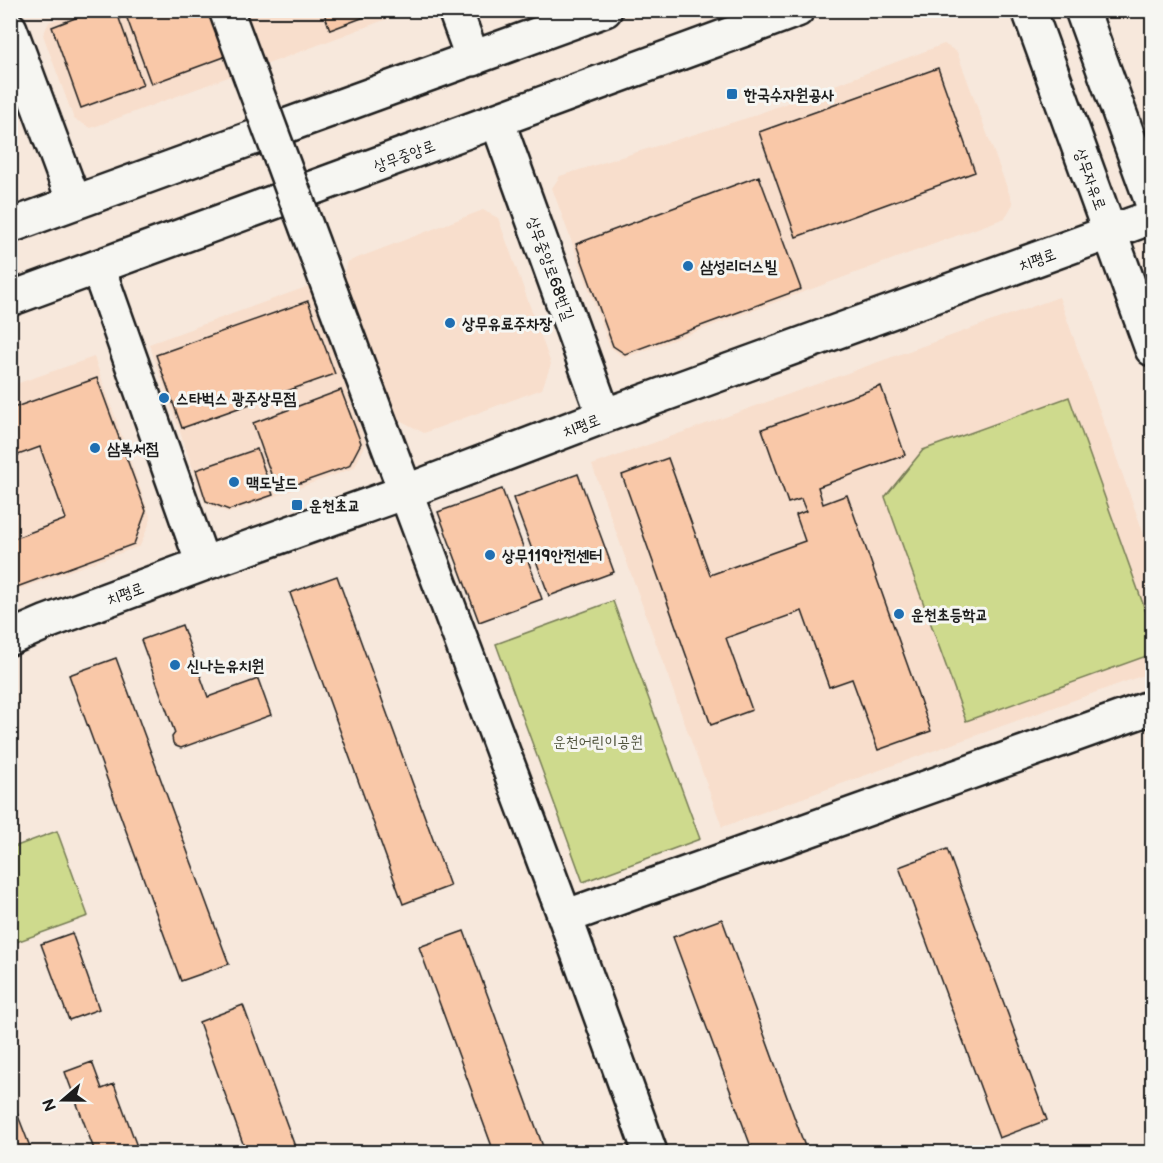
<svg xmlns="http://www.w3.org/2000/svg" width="1163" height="1163" font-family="'Balsamiq Sans','Poor Story',sans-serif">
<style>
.built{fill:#f8decc}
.green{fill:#ceda8d;stroke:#757b54;stroke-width:1.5}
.building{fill:#f9c8a8;stroke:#1c1c1c;stroke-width:1.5}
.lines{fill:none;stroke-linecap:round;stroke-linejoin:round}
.minor-casing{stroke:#1c1c1c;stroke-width:38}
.minor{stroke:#f6f6f2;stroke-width:33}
.minor-bridge-casing{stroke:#1c1c1c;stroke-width:38;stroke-linecap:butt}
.minor-bridge{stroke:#f6f6f2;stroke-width:33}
.poi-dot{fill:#1f6fb2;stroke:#f6f6f2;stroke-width:2}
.labels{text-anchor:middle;stroke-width:6;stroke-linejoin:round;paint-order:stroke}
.poi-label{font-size:16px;font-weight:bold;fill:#1c1c1c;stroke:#f6f6f2;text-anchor:start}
.street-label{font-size:16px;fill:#1c1c1c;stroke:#f6f6f2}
.park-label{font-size:16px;fill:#51553e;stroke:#f6f6f2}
</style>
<rect width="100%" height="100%" fill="#f7e8dc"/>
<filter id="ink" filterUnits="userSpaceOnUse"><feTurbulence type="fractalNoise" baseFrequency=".0167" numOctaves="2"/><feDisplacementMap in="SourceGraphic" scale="12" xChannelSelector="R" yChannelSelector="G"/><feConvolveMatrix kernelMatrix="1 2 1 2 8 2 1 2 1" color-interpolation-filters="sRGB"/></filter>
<g filter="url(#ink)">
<path class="built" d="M80 11H215L239 73 91 128 74 119 43 35 49 22Z
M245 11H408L265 65Z
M944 44 957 52 1013 204 1005 218 624 358 610 347 552 188 560 176 750 117Z
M483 210 498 218 551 364 542 389 424 433 394 417 343 276 347 262Z
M309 286 366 444 354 468 229 513 205 503 149 344Z
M1059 297 1152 557V672L722 827 592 465Z
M94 357 151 519 140 546 11 592 10 386Z"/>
<path class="green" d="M1069 397 1152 629V654L966 721 885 497 923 450Z
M613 601 700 839 583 882 496 644Z
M57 831 88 916 11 944V848Z"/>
<path class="building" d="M96 10H116L143 85 81 108 52 27Z
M124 10H210L227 56 151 84Z
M323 10H383L330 30Z
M938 68 975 172 796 237 759 132Z
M759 176 801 289 625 354 613 346 576 244Z
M308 301 335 374 182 428 156 355Z
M97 378 146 511 134 544 14 588 10 579V540L66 519 40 447 10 458V409Z
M881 386 905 455 818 487 823 504 847 495 931 731 878 750 852 679 829 687 802 611 726 638 752 710 711 725 622 475 668 458 710 575 805 541 796 515 806 511 801 499 788 503 762 429Z
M341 390 361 443 349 466 277 491 253 423Z
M257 449 273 495 229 510 206 501 196 470Z
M578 474 614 572 549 596 513 498Z
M502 489 542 599 479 622 438 512Z
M337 576 450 886 403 904 290 593Z
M182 625 208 697 258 679 271 715 181 748 176 746 173 743 172 737 175 733 141 640Z
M116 658 229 964 181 981 69 675Z
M947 849 1047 1120 999 1138 899 867Z
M722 919 807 1152H753L673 937Z
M464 931 545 1152H494L419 947Z
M72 933 99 1009 69 1020 41 944Z
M243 1005 297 1152H246L199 1022Z
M92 1062 102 1089 114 1084 139 1152H95L65 1072Z
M10 1095 32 1152H10Z"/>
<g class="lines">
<g class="minor-casing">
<path id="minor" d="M455 10 473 59
M1029 10 1152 349
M1082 10 1152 202
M10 29 74 202
M497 120 604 416
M10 226 605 10
M98 268 203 564
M331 293 565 917 650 1152
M10 299 797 10
M10 638 47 622 203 564 405 492 604 416 1152 217
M565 917 1152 707"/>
</g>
<use href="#minor" class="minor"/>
<g class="minor-bridge-casing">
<path id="minor-bridge" d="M226 10 331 293"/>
</g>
<use href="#minor-bridge" class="minor-bridge"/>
</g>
</g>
<g class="poi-dot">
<rect x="726" y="88" width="12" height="12" rx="3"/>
<circle cx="688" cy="266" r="6"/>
<circle cx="450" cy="323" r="6"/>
<circle cx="164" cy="398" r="6"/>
<circle cx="95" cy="448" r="6"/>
<circle cx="234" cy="482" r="6"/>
<rect x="291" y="499" width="12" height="12" rx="3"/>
<circle cx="490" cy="555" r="6"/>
<circle cx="899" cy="614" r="6"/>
<circle cx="175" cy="665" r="6"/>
</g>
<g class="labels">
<g class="poi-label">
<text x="744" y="100">한국수자원공사</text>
<text x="700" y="272">삼성리더스빌</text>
<text x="462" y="329">상무유료주차장</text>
<text x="176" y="404">스타벅스 광주상무점</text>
<text x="107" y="454">삼복서점</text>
<text x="246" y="488">맥도날드</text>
<text x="309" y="511">운천초교</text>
<text x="502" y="561">상무119안전센터</text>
<text x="911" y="620">운천초등학교</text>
<text x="187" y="671">신나는유치원</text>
</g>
<g class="street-label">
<text transform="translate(404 155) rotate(-20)" y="6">상무중앙로</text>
<text transform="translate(1091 179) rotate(70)" y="6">상무자유로</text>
<text transform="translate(1037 259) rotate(-20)" y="6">치평로</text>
<text transform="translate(551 268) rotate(70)" y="6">상무중앙로68번길</text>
<text transform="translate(581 425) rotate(-21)" y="6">치평로</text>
<text transform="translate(125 593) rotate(-20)" y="6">치평로</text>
</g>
<g class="park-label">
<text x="598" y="747">운천어린이공원</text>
</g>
</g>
<rect width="1163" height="1163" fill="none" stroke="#f6f6f2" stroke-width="36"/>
<rect x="18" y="18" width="1127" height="1127" fill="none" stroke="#1c1c1c" stroke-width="2" filter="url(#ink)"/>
<g transform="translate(63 1100) rotate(250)" stroke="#f6f6f2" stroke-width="4.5" paint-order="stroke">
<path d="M0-4.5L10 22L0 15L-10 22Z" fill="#1c1c1c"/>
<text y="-9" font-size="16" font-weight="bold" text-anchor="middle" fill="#1c1c1c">N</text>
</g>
</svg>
